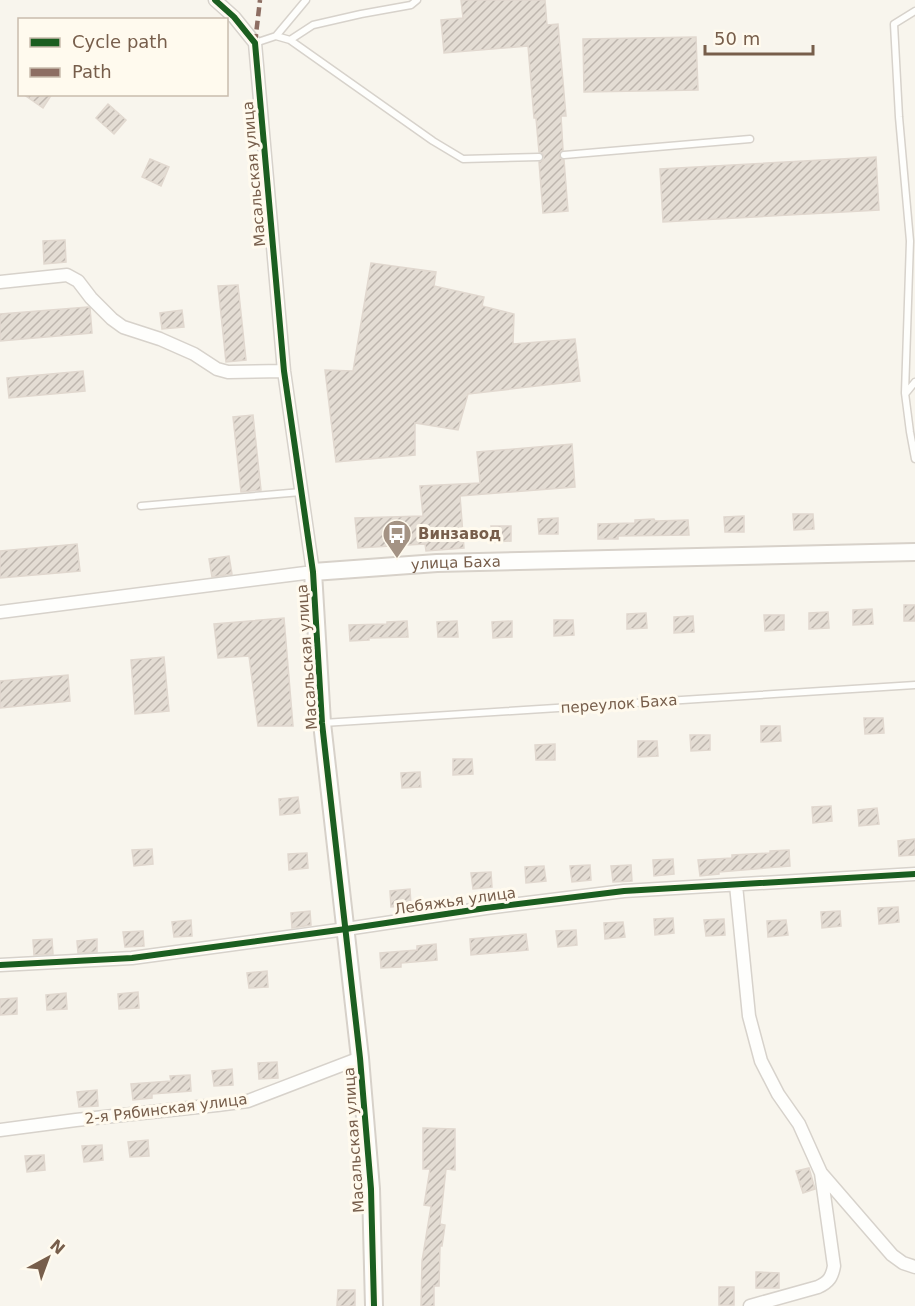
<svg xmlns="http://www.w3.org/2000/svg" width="915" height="1306" font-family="'DejaVu Sans',sans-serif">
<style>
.building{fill:url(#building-hatch);stroke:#e1d8cf;stroke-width:1.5}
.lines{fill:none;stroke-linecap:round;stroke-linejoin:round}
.lane-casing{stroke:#d7d2cb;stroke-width:9}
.street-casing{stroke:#d7d2cb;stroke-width:15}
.secondary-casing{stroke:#d7d1c9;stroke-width:20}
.lane{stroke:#fefefc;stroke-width:6}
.street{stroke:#fefefc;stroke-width:12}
.secondary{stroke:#fefefc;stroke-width:16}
.quiet{stroke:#8d6e63;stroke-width:4.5;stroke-dasharray:9 4.5;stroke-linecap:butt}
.cycleway-casing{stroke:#fffaee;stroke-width:10}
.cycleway{stroke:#1b5e20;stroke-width:6}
.labels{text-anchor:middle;stroke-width:6;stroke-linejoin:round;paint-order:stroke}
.street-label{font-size:15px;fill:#775e4b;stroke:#fffaee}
.poi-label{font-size:15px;font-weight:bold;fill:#775e4b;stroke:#fffaee;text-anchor:start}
</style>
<defs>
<pattern id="building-hatch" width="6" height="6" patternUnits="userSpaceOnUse" patternTransform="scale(1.5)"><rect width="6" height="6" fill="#e4ddd4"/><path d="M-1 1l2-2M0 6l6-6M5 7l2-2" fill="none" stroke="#beb6ae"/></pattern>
</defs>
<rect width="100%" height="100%" fill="#f8f5ed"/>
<path class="building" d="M461 0H545L547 25 558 24 566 116H561L563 150 561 151 559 155 560 158 564 160 568 211 543 213 539 162 543 160 544 156 542 153 539 152 536 118H534L528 46 444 53 441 20 463 18Z
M696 37 698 90 584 92 583 39Z
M23 94H52L43 108Z
M108 104 126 120 114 134 96 118Z
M876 157 879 210 663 222 660 169Z
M150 159 169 167 161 186 142 177Z
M65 240 66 262 44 264 43 241Z
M371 263 436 272 434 286 484 297 482 306 514 314 513 344 575 339 580 381 468 394 458 430 415 423V455L336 462 325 370 353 371Z
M238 285 246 360 226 362 218 286Z
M88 307 90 308 92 333 0 341V314Z
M182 310 184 327 162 329 160 313Z
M83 371 85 391 9 398 7 378Z
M253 415 261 490 241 492 233 417Z
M572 444 575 487 460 496 464 548 426 551 425 544 358 548 355 518 423 516 420 486 480 483 477 452Z
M793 514H813L814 529 794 530Z
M744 516V532H725L724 517Z
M558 518V534H539L538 519Z
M654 519 655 521 688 520 689 535 618 536V539H598V524L635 523V520Z
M491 526H511V541L492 542Z
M77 544 80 571 0 578V551Z
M229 556 232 574 212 577 209 559Z
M904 605H915V621H904Z
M872 609 873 624 853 625V610Z
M828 612 829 628 809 629V613Z
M646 613 647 628 627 629V614Z
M764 615H784V630L765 631Z
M693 616 694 632 674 633V617Z
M284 618 293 726H258L249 656 218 658 214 624Z
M554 620H573L574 635 554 636Z
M407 621 408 637 369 638V640L350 641 349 625 387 624V622Z
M457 621 458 637H438L437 622Z
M512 621V637L493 638 492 622Z
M164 657 169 711 135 714 131 660Z
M68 675 70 701 0 708V681Z
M864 718H883L884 733 865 734Z
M761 726H780L781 741 761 742Z
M690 735H710V750L691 751Z
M638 741H657L658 756 638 757Z
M555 744V760H536L535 745Z
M453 759H472L473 774 453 775Z
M420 772 421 787 402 788 401 773Z
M298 797 300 813 280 815 279 799Z
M831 806 832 821 813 823 812 807Z
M877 808 879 824 859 826 858 810Z
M915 839V855L899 856 898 841Z
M152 849 153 864 134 866 132 850Z
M789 850 790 866 719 872V874L700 876 698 860 732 858V855L770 853V851Z
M307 853 308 868 289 870 288 854Z
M673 859 674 874 654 876 653 860Z
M590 865 591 880 572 882 570 866Z
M631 865 632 881 613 882 611 866Z
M544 866 546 881 526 883 525 867Z
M491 872 492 887 473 889 471 873Z
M410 889 411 905 391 907 390 891Z
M898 907 899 922 879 924 878 908Z
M310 911 311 925 292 928 291 913Z
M840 911 841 926 822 928 821 912Z
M673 918 674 933 655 935 654 919Z
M724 919 725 935 706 936 704 920Z
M191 920 192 936 174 937 172 922Z
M786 920 788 935 768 937 767 921Z
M623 922 625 937 605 939 604 923Z
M576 930 577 945 558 947 556 931Z
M143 931 144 946 125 947 123 932Z
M526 934 528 950 471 955 470 939Z
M52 939 53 954 34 955 33 940Z
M97 939V952L78 953 77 941Z
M436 944 437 960 401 963V967L381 968 380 953 417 950V946Z
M267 971 268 987 249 988 247 973Z
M138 992 139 1008 119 1009 118 994Z
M66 993 67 1009 47 1010 46 995Z
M17 998V1014L0 1015V999Z
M277 1062 278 1078 259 1079 258 1063Z
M232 1069 233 1085 214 1086 212 1071Z
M190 1075 191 1091 152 1094V1098L133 1100 131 1084 171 1081 170 1076Z
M97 1090 98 1106 79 1107 77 1092Z
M423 1128 455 1129V1170L446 1169 440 1224 445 1225 442 1246H440L439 1286H434V1306H421L422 1261 431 1206 424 1205 430 1169H423Z
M148 1140 149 1156 130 1157 128 1142Z
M102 1145 103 1160 84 1162 82 1146Z
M44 1155 45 1170 27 1172 25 1156Z
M809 1168 815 1189 803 1193 796 1171Z
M756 1272 779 1273V1288H756Z
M719 1287H734V1305H719Z
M338 1290H355V1306H337Z"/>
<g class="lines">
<g class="lane-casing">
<path id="lane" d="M915 11 894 24 899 117 910 241 905 393 910 432 915 459
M276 36 290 40 433 141 463 159 539 157
M290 40 313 25 361 14 411 5 417 0
M255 43 276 36 306 0
M564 155 750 139
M906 393 915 382
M141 506 301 492
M323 723 915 685"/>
</g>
<g class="street-casing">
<path id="street" d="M0 282 67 275 78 281 91 298 112 319 123 327 160 339 194 354 217 369 228 372 284 371
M0 612 313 572 284 371 255 43 234 17 215 0
M736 885 749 1016 761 1061 778 1094 799 1124 821 1173 892 1255 903 1263 915 1267
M0 965 132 958 346 929 486 908 624 891 915 874
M0 1130 76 1120 217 1105 248 1101 360 1058
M750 1306 818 1287C829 1282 832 1277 834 1266L821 1173"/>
</g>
<g class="secondary-casing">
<g id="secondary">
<path id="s1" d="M374 1306 371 1189 360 1058 322 723 313 572 437 563 915 552"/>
</g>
</g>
<use href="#lane" class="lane"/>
<use href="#street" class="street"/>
<use href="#secondary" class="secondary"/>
<path class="quiet" d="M255 43 260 0"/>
<g class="cycleway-casing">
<path id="cycleway" d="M215 0 234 17 255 43 284 371 313 572 322 723 360 1058 371 1189 374 1306
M0 965 132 958 346 929 486 908 624 891 915 874"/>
</g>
<use href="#cycleway" class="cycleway"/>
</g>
<defs>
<g id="bus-pin" transform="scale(1.5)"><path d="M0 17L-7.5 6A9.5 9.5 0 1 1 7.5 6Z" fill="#a49384" stroke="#fffaee"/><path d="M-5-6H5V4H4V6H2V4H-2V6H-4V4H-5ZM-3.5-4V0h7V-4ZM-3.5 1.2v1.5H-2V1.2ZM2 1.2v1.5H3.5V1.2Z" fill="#fff"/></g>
</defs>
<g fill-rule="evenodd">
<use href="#bus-pin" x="397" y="534"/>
</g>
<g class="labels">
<g class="street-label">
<text transform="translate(254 174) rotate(-95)" y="5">Масальская улица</text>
<text dy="5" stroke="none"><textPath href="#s1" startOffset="880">улица Баха</textPath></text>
<text transform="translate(307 657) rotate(-94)" y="5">Масальская улица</text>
<text transform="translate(619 704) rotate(-4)" y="5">переулок Баха</text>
<text transform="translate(455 901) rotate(-8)" y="5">Лебяжья улица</text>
<text transform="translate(166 1109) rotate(-7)" y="5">2-я Рябинская улица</text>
<text transform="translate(354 1140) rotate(-94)" y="5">Масальская улица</text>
</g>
<g class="poi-label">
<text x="418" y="539">Винзавод</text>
</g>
</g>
<rect x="18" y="18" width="210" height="78" fill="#fffaee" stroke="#c9bcad" stroke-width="1.5"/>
<rect x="30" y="38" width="30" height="9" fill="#1b5e20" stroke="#c9bcad" stroke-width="1.5"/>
<text x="72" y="48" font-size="18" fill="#775e4b">Cycle path</text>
<rect x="30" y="68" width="30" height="9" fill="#8d6e63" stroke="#c9bcad" stroke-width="1.5"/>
<text x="72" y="78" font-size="18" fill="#775e4b">Path</text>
<g transform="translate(48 1258) rotate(41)" stroke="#fffaee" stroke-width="4.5" paint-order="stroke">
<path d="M0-4.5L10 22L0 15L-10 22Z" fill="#775e4b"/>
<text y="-9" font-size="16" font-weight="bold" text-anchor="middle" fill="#775e4b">N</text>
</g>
<path d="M705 45v9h108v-9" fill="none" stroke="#775e4b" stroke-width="3"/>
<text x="714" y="45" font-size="18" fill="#775e4b" stroke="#fffaee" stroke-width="4.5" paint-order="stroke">50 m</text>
</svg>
